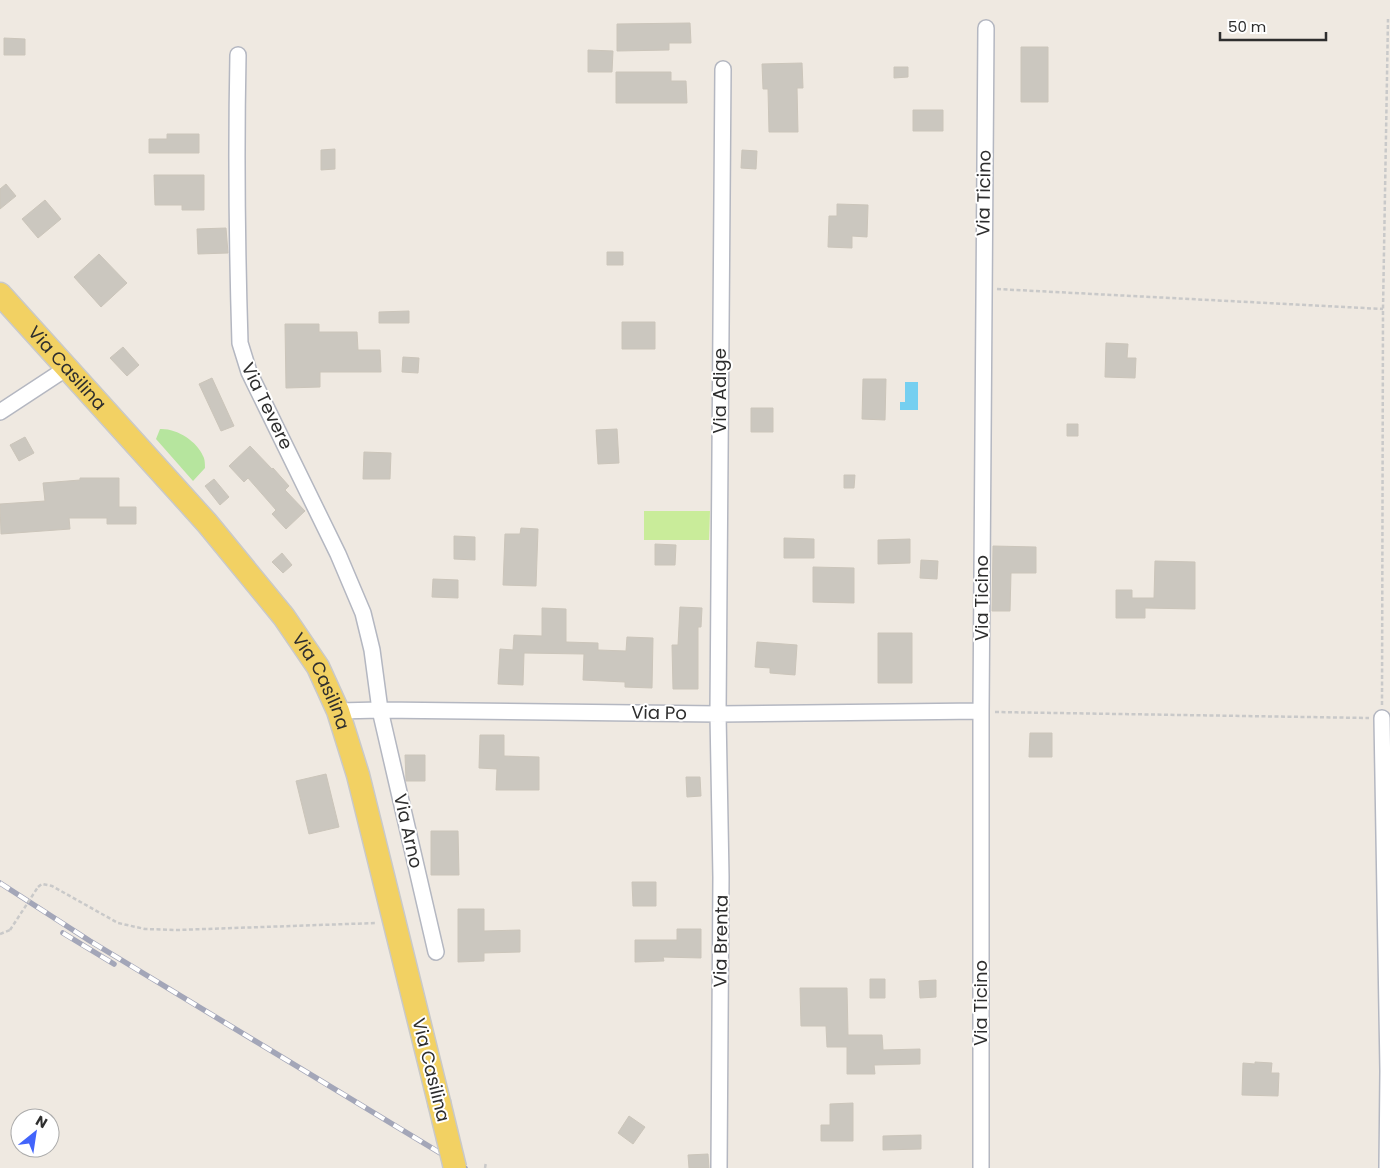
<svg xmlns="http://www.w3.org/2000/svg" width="1390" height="1168" font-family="Poppins,sans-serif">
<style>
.green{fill:#b6e59e}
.pitch{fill:#c9ec9a}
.water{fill:#75cff0}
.building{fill:#cbc7bf;stroke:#cbc5ba}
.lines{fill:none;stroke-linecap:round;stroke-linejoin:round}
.minor-casing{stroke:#b4b7c1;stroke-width:18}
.primary-casing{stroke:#c9c9c9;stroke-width:25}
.path{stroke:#c9c9c9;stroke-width:2.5;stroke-dasharray:4 2.5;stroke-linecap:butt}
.minor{stroke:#fff;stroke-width:15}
.primary{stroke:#f2d163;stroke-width:22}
.rail-casing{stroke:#a3a6b8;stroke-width:5.5}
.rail{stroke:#fff;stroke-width:4;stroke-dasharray:11;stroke-linecap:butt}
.primary-bridge-casing{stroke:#c9c9c9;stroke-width:25;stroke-linecap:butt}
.path-bridge{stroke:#c9c9c9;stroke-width:2.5;stroke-dasharray:4 2.5;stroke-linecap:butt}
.primary-bridge{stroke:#f2d163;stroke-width:22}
.labels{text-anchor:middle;stroke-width:4;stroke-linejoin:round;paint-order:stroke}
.street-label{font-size:18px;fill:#2e2e2e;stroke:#fff}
</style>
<rect width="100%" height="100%" fill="#efe9e1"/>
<path class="green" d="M160 429C176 428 197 441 203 456 205 459 205 465 205 468L193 481 156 439Z"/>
<path class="pitch" d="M644 511H710L709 540H644Z"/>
<path class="water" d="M905 382H918V410H900V402H905Z"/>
<path class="building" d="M690 23 691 43H669V50L617 51V24Z
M4 38 25 39V55H4Z
M1021 47H1048V102H1021Z
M588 50 613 51 612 72H588Z
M802 63 803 88H797L798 132H769L768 89H763L762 64Z
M894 67H908V77L894 78Z
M616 72H671V81H686L687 103H616Z
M913 110H943V131H913Z
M167 134H199V153H149V139H167Z
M335 149V169L321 170V150Z
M742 150 757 151 756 169 741 168Z
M154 175H204V210H182V205H155Z
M6 184 16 196 0 209V189Z
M45 200 61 219 38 238 22 219Z
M837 204 868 205 867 237 852 236V248L828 247 829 216H837Z
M226 228 228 253 198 254 197 229Z
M607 252H623V265H607Z
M99 254 127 283 101 307 74 277Z
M409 311V323H379V312Z
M622 322H655V349H622Z
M285 324H319V332H357L358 350H380L381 372H320V387L286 388Z
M1106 343 1128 344 1127 358H1136L1135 378 1105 377Z
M123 347 139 365 127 376 110 358Z
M403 357 419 358 418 373 402 372Z
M212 378 234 426 221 431 199 384Z
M863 379H886L885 420 862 419Z
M751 408H773V432H751Z
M1067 424H1078V436H1067Z
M617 429 619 463 598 464 596 430Z
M25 437 34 453 19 461 10 445Z
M250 446 272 469 273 468 289 486 285 490 305 511 286 529 272 514 276 510 248 478 244 482 229 466Z
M364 452 391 453 390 479H363Z
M844 475H855L854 488H844Z
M80 478H119V507H136V524H107V518H69L70 529 1 534 0 504 45 501 43 483 80 480Z
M214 479 229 497 220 505 205 486Z
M521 528 538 529 536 586 503 585 505 534H520Z
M454 536 475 537V560L454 559Z
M784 538 814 539V558H784Z
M910 539V563L878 564V540Z
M655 544 676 545 675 565H655Z
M993 546 1036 547V573H1011L1010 611H992Z
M282 553 292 565 283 573 272 562Z
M921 560 938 561 937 579 920 578Z
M1155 561 1195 562V609L1145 608V618H1116V590H1132V598H1154Z
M813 567 854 568V603L813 602Z
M433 579 458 580V598L432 597Z
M680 607 702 608 701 627H698V689H673L672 645H678Z
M542 608 566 609V642L598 643V650L626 651 627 637 653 638 652 688 625 687V682L583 680 584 654 524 653 523 685 498 684 500 649 513 650 514 635 542 636Z
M878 633H912V683H878Z
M757 642 797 645 795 675 770 673V668L755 667Z
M1030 733H1052V757H1029Z
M480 735H504V756L539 757V790H496L497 769 479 768Z
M405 755H425V781H406Z
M326 774 339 827 309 834 296 781Z
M686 777H700L701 796 687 797Z
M431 831H458L459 875H431Z
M632 882H656V906H633Z
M458 909H484V931L520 930V952L484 953V961L458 962Z
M677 929H701V958L663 957 664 961 635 962V940H677Z
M870 979H885V998H870Z
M936 980V997L920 998 919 981Z
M800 988H847L848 1035H882L883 1050 920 1049V1064L874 1065 875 1074H847V1047H827L826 1026H801Z
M1255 1062 1272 1063 1271 1073H1279L1278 1096 1242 1095 1243 1063 1255 1064Z
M853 1103V1141H821V1125H830V1104Z
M629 1116 645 1127 633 1144 618 1133Z
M921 1135V1149L883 1150V1136Z
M708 1154 709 1168H689L688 1155Z"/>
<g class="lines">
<g class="minor-casing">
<path id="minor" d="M238 55C236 151 237 247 240 343L249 372 338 554 363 613 372 650 380 710 436 952
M0 412 67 368
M338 711 380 710 718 714 981 711
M1382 718 1388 1071 1387 1168
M719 1168 721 877 718 714 723 69
M981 1168V711L986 28"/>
</g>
<g class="primary-casing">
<g id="primary">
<path id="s1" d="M0 294 207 523 284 617 318 667 338 711 358 775 439 1102"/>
</g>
</g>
<path class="path" d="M997 289 1383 309
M1382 705 1383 309 1388 19
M995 712 1369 718
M38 887 42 884 52 886 118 923 145 929 177 930 376 923
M0 934 10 930
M485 1168 486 1162"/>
<use href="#minor" class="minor"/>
<use href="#primary" class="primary"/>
<g class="rail-casing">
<path id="rail" d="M0 883 90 941 465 1168
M63 933 114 964"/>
</g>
<use href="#rail" class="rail"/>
<g class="primary-bridge-casing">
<path id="primary-bridge" d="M439 1102 455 1168"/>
</g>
<path class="path-bridge" d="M10 930 38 887"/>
<use href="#primary-bridge" class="primary-bridge"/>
</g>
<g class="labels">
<g class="street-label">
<text transform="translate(984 193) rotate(-89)" y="6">Via Ticino</text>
<text dy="6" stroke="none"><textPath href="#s1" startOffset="100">Via Casilina</textPath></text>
<text transform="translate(720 391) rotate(-90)" y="6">Via Adige</text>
<text transform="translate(267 406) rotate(64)" y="6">Via Tevere</text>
<text transform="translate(982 598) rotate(-90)" y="6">Via Ticino</text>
<text dy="6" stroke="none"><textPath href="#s1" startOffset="505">Via Casilina</textPath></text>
<text transform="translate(659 713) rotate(1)" y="6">Via Po</text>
<text transform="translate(408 831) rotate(77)" y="6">Via Arno</text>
<text transform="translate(721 941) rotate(-89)" y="6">Via Brenta</text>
<text transform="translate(981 1003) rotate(-90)" y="6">Via Ticino</text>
<text transform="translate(431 1070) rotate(76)" y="6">Via Casilina</text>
</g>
</g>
<g transform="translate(35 1133) rotate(30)"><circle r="24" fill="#ffffff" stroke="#ababab"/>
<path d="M0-4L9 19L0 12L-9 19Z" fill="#4264fb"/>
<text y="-8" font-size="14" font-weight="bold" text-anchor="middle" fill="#2e2e2e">N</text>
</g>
<path d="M1220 32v8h106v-8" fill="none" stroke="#2e2e2e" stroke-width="2.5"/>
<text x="1228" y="32" font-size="15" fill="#2e2e2e" stroke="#ffffff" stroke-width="4" paint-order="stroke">50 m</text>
</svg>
